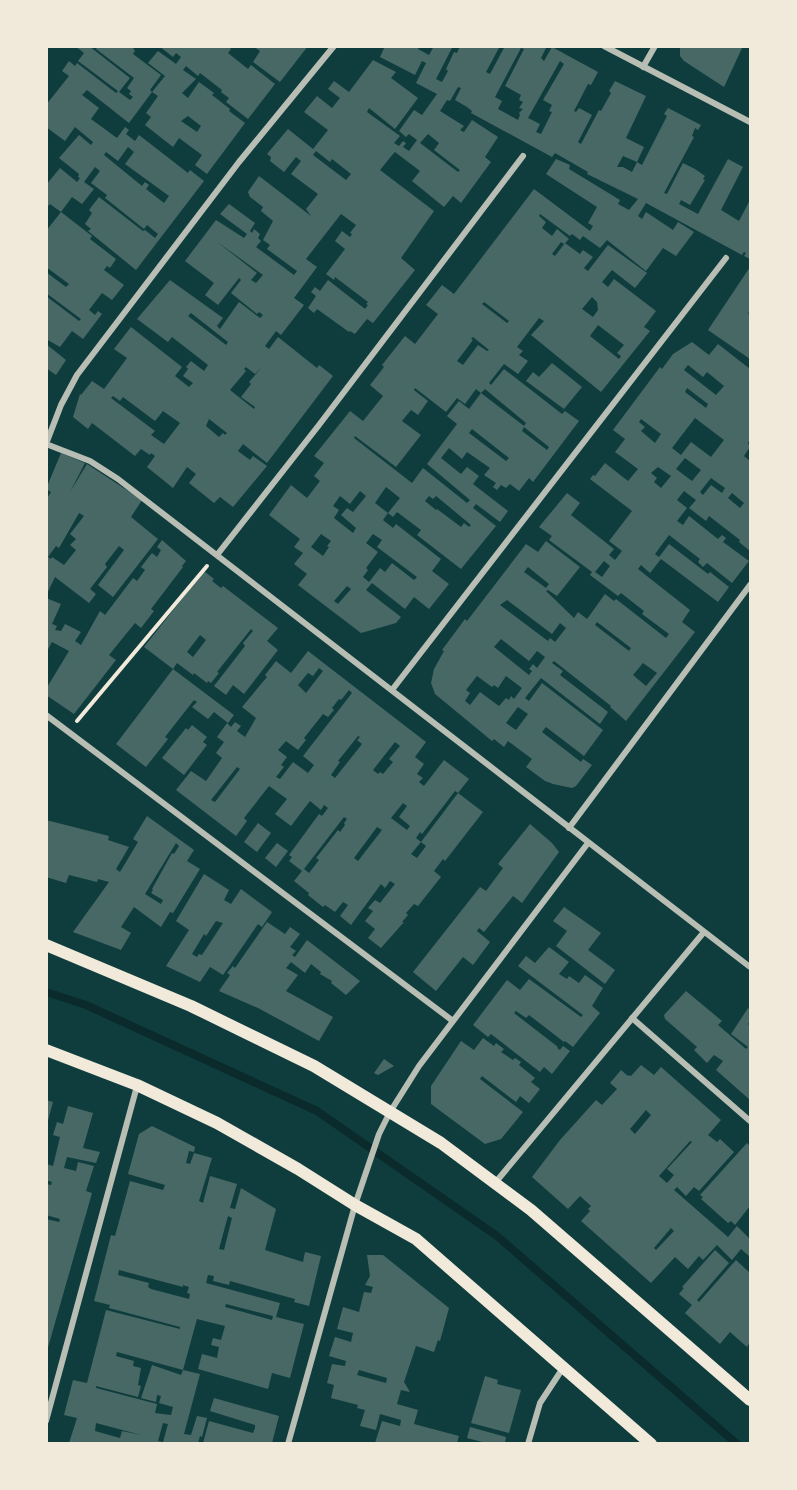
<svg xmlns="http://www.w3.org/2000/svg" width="797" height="1490" font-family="Arial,sans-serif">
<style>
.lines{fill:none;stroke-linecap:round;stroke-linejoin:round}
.stream{stroke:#0a2a2b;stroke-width:8}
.building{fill:#486865;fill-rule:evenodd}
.path{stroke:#f1e9da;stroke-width:4}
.minor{stroke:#b8beb3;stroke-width:6}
.secondary{stroke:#f1e9da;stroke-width:12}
</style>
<rect width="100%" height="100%" fill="#0f3d3e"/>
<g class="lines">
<path class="stream" d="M46 992 86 1005 317 1111 497 1236 737 1444"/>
</g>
<path class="building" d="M75 46H89L130 78 119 92 130 100 133 97 129 94 131 91 127 88 134 78 96 49 98 46H132L135 51 133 54 161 75 150 90 152 92 129 123 87 90 82 95 99 108 91 119 117 138 125 127 129 130 126 134 135 141 139 135 188 173 190 170 204 181 136 270 88 231 91 229 85 224 92 213 89 210 99 197 143 231 145 230 155 238 158 234 147 225 144 229 105 198 107 195 91 183 100 171 95 167 84 182 94 189 82 204 72 197 61 212 92 236 90 239 116 259 110 268 107 266 104 270 124 285 112 300 102 293 89 310 95 315 98 311 102 314 83 339 72 331 60 347 46 339V296L79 321 81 319 46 293V272L66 287 69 284 46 267V231L61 212 50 204 46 208V185L60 168 77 182 80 178 78 177 79 174 59 158 79 135 91 145 93 142 75 127 65 141 46 127V105L69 76 62 71 69 61 75 66 77 63 116 93 118 91 78 61 84 53ZM128 147 134 152 125 164 169 196 164 203 146 189 149 185 145 182 142 186 104 155 106 152 118 161Z
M159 46H228L231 49 228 53 248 69 251 65 275 84 248 119 226 102 229 98 221 92 222 90 200 73 198 76 186 66 183 70 196 79 182 93 188 98 199 82 214 93 212 95 230 109 229 111 245 123 207 174 195 165 202 155 179 138 173 147 145 125 151 117 146 113 158 96 152 92 165 76 148 63 158 51 176 64 181 57 176 53 173 57ZM188 116 201 126 197 132 181 121Z
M253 46H308L280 82 253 62 260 51Z
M385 46H420L418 49 429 55 434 46H453L436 79 442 82 448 71 446 69 454 52 457 53 460 46 483 48 484 46H500L486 72 490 74 505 46H547L541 58 544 61 552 47 598 72 591 85 588 84 574 111 576 112 579 108 592 115 578 142 581 144 599 110 601 111 611 93 609 91 615 81 646 96 626 138 644 147 637 162 623 156 617 167H623L632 172 637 162 642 165 667 116 664 114 668 108 701 125 698 130 695 128 692 136 694 137 664 193 667 194 683 163 695 169 705 176 703 179 705 180 690 205 681 200 679 204 698 214 728 159 743 167 721 210 739 221 750 200V259L744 256 746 253 744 252 742 255 646 203 638 216 642 219 646 212 673 230 678 222 694 232 676 256 663 248 646 271 607 240 600 248 583 236 580 240 572 234 570 236 540 214 539 216 546 222 542 228 552 236 557 229 569 239 564 244 561 242 552 254 555 256 565 243 580 254 583 250 593 257 584 268 588 271 608 245 647 273 635 288 612 270 602 282 608 287 614 279 656 311 644 327 650 331 601 392 531 335 544 321 539 318 517 347 523 351 519 355 528 361 518 374 504 364 489 383 491 385 504 369 562 414 565 411 579 421 533 482 529 478 519 491 510 484 506 488 501 485 497 490 493 487 496 483 484 475 490 468 467 452 462 459 449 448 441 458 461 474 467 467 479 476 473 484 508 511 500 522 476 504 473 508 496 526 461 569 417 535 421 530 397 512 393 517 388 513 383 520 393 528 396 524 441 559 432 571 449 584 429 609 414 597 405 609 372 583 366 590 401 617 396 623 361 633 298 585 307 574 294 564 303 553 294 547 300 539 269 515 291 485 307 498 320 481 314 476 324 463 314 456 350 411 363 421 383 396 370 385 384 367 382 365 405 336 415 344 438 314 426 305 442 285 454 294 534 189 590 231 593 226 588 223 597 207 546 174 556 159 570 165 569 169 620 200 618 204 629 210 638 199 587 174 588 172 555 153 552 157 471 113 472 111 467 107 455 100 461 88 458 87 450 101 447 100 440 111 464 126 460 130 464 132 472 120 498 137 485 157 491 162 461 203 453 196 444 207 412 181 420 171 395 152 393 154 380 170 434 211 401 258 415 270 373 323 367 319 355 334 350 331 349 332 317 309 314 313 308 308 316 296 311 292 315 287 320 291 328 280 365 309 368 305 366 304 368 302 335 277 334 280 326 274 345 249 335 241 342 231 350 237 352 234 350 233 356 225 341 214 306 259 317 267 294 298 304 305 281 335 276 331 265 346 269 349 278 337 317 368 319 365 333 376 267 463 243 444 238 451 250 460 253 456 267 466 233 507 220 497 214 503 189 483 196 474 187 467 173 488 147 467 155 456 151 453 150 455 141 449 135 456 92 423 88 429 73 417 80 394 81 395 92 381 104 389 127 358 114 349 131 327 182 367 175 376 189 387 193 383 183 376 188 369 186 367 191 361 204 371 208 365 172 337 168 342 137 319 170 280 223 318 217 326 220 329 239 302 260 318 263 315 259 312 257 314 231 293 241 280 239 278 218 305 205 295 214 283 185 261 216 220 244 238 247 234 220 214 229 204 255 223 250 231 252 233 254 229 260 234 258 238 261 241 256 247 294 275 297 271 267 249 270 245 263 240 273 221 261 211 263 207 250 197 248 192 259 176 311 216 306 209 318 194 291 174 301 161 296 157 284 172 270 161 271 157 267 154 288 129 313 149 328 130 304 112 317 96 332 108 340 98 328 89 334 81 349 92 373 60 396 72 391 78 418 98 395 129 369 108 367 112 400 136 394 143 399 146 403 141 406 143 403 147 409 151 417 140 409 134 406 137 399 131 414 110 422 115 437 94 416 83 426 63 422 61 415 75 380 57ZM521 48 524 49 505 86 521 95 519 100 523 102 519 108 523 109 519 113 520 115 518 120 498 109 502 101 495 97ZM560 61 564 64 543 100 552 105 549 111 552 112 541 134 536 132 540 124 528 118ZM428 134 439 143 434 150 460 170 458 172 420 143ZM316 151 330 162 332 159 351 174 346 180 313 155ZM216 241 263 275 256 283 251 280 257 273ZM592 297 597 302 598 310 593 317 582 309ZM484 302 509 321 507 323 482 304ZM191 313 228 342 226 345 188 316ZM598 325 624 345 617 353 621 356 619 359 590 336ZM473 337 489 350 487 351 478 345 463 365 457 361 473 340 471 339ZM246 367 255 374 262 367 249 382 251 384 241 397 255 407 254 409 230 390 246 371 244 369ZM415 388 446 412 457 398 465 404 476 389 481 393 469 409 459 401 447 416 457 424 427 464 470 500 467 503 423 468 412 483 354 438 355 436 396 467 421 435 402 421 411 410 418 415 428 401 414 390ZM485 389 526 423 524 426 481 393ZM113 396 120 401 123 397 155 421 163 411 180 423 164 444 151 435 155 431 111 398ZM209 419 227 433 225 435 223 433 219 437 206 426ZM524 427 549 447 547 450 522 431ZM472 429 509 458 506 461 469 433ZM386 487 400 498 388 513 375 503ZM360 491 366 496 353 512 347 508 341 515 356 528 353 533 334 518 339 510 333 506 340 496 350 504ZM429 496 433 499 436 496 471 525 469 527 464 523 461 527 437 509 436 510 425 501ZM321 534 331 541 327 546 329 547 323 556 311 547ZM373 534 382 540 377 547 417 577 414 580 392 563 385 572 380 568 369 582 363 577 368 570 366 568 378 552 366 543ZM347 586 351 589 338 604 334 601Z
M680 46H743L724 87 684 61 680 56Z
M750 267V311L748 313 750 315V359L708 330Z
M692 342 709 355 718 344 750 369V439L748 443 750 447 744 456 750 461V551L739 542 740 540 709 516 706 521 689 508 696 500 684 491 677 500 687 508 677 521 683 525 689 516 718 539 722 535 726 538 723 542 749 561 732 583 707 563 703 567 698 562 700 559 669 535 655 554 659 557 669 544 708 574 710 572 729 587 718 602 661 559 650 573 641 565 638 569 690 610 682 622 695 632 626 721 610 707 611 706 554 661 552 663 563 671 560 675 608 712 600 724 541 678 525 698 529 701 542 683 603 730 584 756 546 727 542 732 581 762 583 759 592 765 576 786 572 788 553 784 545 781 526 767 532 759 508 741 504 747 494 739 492 741 435 694 431 683 434 669 444 651 442 650 465 619 467 621 526 544 538 552 546 541 580 567 557 596 548 590 546 591 574 618 578 612 587 619 605 594 614 601 616 599 666 638 669 634 642 614 644 611 621 593 618 596 590 575 592 572 549 540 552 536 539 527 567 493 580 503 571 515 614 549 609 555 615 560 622 551 609 541 632 511 590 479 593 475 595 476 605 463 628 481 638 469 615 452 625 439 613 430 660 367 662 369 673 354ZM688 365 703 377 707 372 724 386 716 395 684 370ZM687 388 708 404 706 408 685 392ZM695 418 724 440 711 457 691 442 681 455 672 448ZM641 419 661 434 655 443 641 431 645 427 639 422ZM685 458 701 470 692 481 676 469ZM658 467 671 476 661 488 654 482 657 478 651 473ZM711 478 725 488 722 493 711 485 703 495 700 492ZM732 493 744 503 740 508 728 498ZM604 561 610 566 602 577 595 572ZM528 567 549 584 546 588 524 572ZM507 600 552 634 560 623 566 628 555 642 550 638 548 641 500 605ZM597 622 631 648 629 651 595 625ZM501 639 529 661 537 651 545 657 537 668 533 664 529 669 532 671 529 675 494 647ZM643 663 657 673 646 686 633 675ZM477 676 492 687 494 685 498 688 506 676 522 688 514 699 511 696 509 700 506 698 499 706 480 692 470 705 465 701 470 693 466 690ZM518 707 528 714 516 730 506 723Z
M46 344 66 360 56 375 46 368Z
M552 363 582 387 564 409 526 381 533 372 539 377Z
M61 453 85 463 70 492 87 464 142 500 131 517 158 539 113 597 98 585 124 550 119 546 105 564 107 567 90 589 96 594 89 603 55 577 46 596V500L51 492 46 489ZM79 513 84 516 70 534 76 539 70 545 76 550 64 565 52 557 51 559 48 557 56 546 59 548Z
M162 540 186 561 182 566 183 567 151 609 154 611 141 628 135 623 109 655 116 660 74 714 46 695V689L69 651 52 642 46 653V598L61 604 52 624 57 626 55 630 61 631 65 624 81 632 75 641 81 645 100 611 105 615 133 578 137 581 145 570 141 567 152 553 157 557 161 550 157 547Z
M204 571 214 579 212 581 221 588 223 586 278 628 267 641 278 650 244 694 233 685 226 695 214 686 245 646 243 643 253 631 251 629 217 672 219 673 211 683 208 681 207 683 194 673 193 675 177 663 173 669 144 647ZM200 635 206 640 193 657 187 652Z
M308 651 426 742 415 757 424 764 417 774 423 778 419 782 424 786 444 760 469 779 458 793 455 791 422 834 420 832 416 838 421 842 411 854 417 858 426 846 421 842 458 793 483 812 445 861 443 859 434 871 441 877 418 906 414 904 406 913 408 915 402 922H404L381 948 368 938 375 929 365 921 373 911 368 908 375 900 380 903 395 884 390 881 385 888 381 884 351 925 340 916 348 905 343 902 335 912 325 905 323 907 308 895 309 893 294 881 302 871 289 861 292 857 289 855 319 814 322 816 328 808 324 805 321 810 310 801 291 826 275 814 287 799 269 786 244 818 247 821 236 836 176 790 191 771 206 781 222 758 216 753 224 742 217 737 227 723 231 727 235 722 241 726 237 731 245 737 256 718 242 707 267 677 265 675 276 661 291 673ZM319 668 323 671 306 693 298 685 308 673 313 676ZM349 690 352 693 303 756 314 765 308 773 293 762 280 779 276 777 284 767 281 765 287 757 278 750 286 741 298 750 306 740 304 738 323 714 328 717 334 710 332 708 339 699 341 700ZM358 736 360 737 357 740 362 744 335 778 331 775 340 762 338 761ZM395 742 400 746 389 759 393 762 383 774 380 772 378 774 373 770ZM237 767 240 769 215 802 211 800ZM403 803 407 806 399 817 410 826 407 830 391 818ZM344 817 347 819 344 823 345 825 340 832 338 830 316 858 319 860 309 873 304 869ZM377 827 382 830 358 861 354 858Z
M173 669 234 715 228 723 214 712 208 719 192 707 197 702 194 700 165 737 168 739 146 767 116 744Z
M192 725 207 737 203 742 207 745 184 775 162 758 186 728 188 730Z
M147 816 194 850 187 861 200 869 173 913 170 912 161 927 134 907 121 927 131 933 121 950 73 932 109 882 98 879 97 882 69 875 66 883 46 877V820L109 836 108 840 129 847 116 869 120 872 138 842 133 839ZM176 843 179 846 174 854 172 853 152 889 153 890 151 893 163 900 161 904 145 894Z
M258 823 271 833 257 852 244 842Z
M530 824 552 843 559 852 522 903 513 896 484 932 479 928 477 931 490 942 473 965 463 957 436 991 413 972 480 887 486 891 503 868 498 864Z
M277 843 288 851 276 867 265 858Z
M204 874 229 890 224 900 231 904 241 889 272 912 262 927 258 924 223 975 210 967 200 982 166 966 189 930 176 921ZM216 921 223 923 202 955 199 954 197 957 192 954 204 934 206 936Z
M564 907 601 933 588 950 615 970 605 984 556 946 567 931 553 921Z
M267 922 285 934 290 927 300 934 290 947 296 951 292 955 295 957 307 940 360 981 346 995 331 983 332 981 320 974 321 972 311 964 305 973 291 962 286 968 298 975 286 991 333 1017 319 1041 258 1008 219 991 230 975 227 973 233 966 235 968Z
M549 947 569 962 559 974 567 979 569 976 579 983 585 975 603 988 592 1006 600 1013 573 1047 565 1041 564 1042 529 1015 526 1018 516 1011 514 1013 558 1047 557 1048 560 1050 563 1046 570 1051 552 1074 544 1067 540 1072 491 1034 488 1037 473 1025 507 980 520 990 529 979 581 1017 583 1015 518 966 526 956 535 963Z
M686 991 722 1021 718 1025 746 1049 748 1047 731 1034 748 1008 750 1010V1021L748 1024 750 1026V1100L716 1070 723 1061 714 1055 707 1063 694 1050 697 1047 665 1019 664 1015Z
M483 1038 494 1046 496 1043 504 1049 501 1052 513 1060 515 1058 521 1062 519 1065 535 1078 531 1082 540 1089 529 1103 520 1096 516 1102 482 1076 480 1079 523 1112 501 1139 485 1144 431 1104V1086L461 1041 474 1050Z
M384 1059 394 1066 378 1075 374 1073Z
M641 1065 654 1075 661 1067 721 1120 708 1135 717 1142 720 1139 734 1152 699 1191 694 1187 686 1196 677 1187 674 1190 728 1237 737 1226 750 1239V1257L741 1249 732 1260 717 1245 703 1260 699 1256 688 1269 675 1257 651 1283 581 1221 590 1211 588 1209 591 1206 580 1196 568 1209 532 1177 560 1140 596 1100 602 1105 617 1089 610 1083 621 1070 628 1076 629 1075 631 1076ZM646 1110 651 1115 635 1134 630 1129ZM690 1141 692 1142 667 1169 674 1175 667 1183 659 1176ZM671 1228 674 1231 656 1250 654 1248Z
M46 1100 53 1102 47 1124H46Z
M68 1106 93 1113 83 1148 100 1152 96 1163 67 1157 64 1168 76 1171 78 1162 94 1166 86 1191 92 1193 47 1351 46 1219 59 1222 60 1219 46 1215V1184L51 1185 52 1182 46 1180V1164L53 1166 60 1137 53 1135 57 1122 63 1124Z
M152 1126 195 1147 194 1152 189 1151 186 1163 190 1164 194 1153 212 1158 199 1201 203 1203 210 1176 237 1184 230 1208 235 1209 241 1188 276 1209 265 1250 303 1262 305 1252 321 1256 309 1306 294 1302 295 1299 230 1281 229 1285 213 1281 214 1276 208 1275 206 1283 280 1303 276 1317 304 1324 290 1378 272 1373 268 1389 198 1369 202 1354 217 1358 219 1347 211 1345 213 1338 221 1340 225 1326 197 1319 183 1370 117 1352 116 1356 134 1361 133 1366 141 1368 138 1385 141 1386 138 1397 96 1386V1388L157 1404 155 1413 171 1415 173 1407 159 1403 161 1396 157 1395 156 1402 141 1398 152 1365 181 1375 183 1370 200 1374 184 1434 191 1435 197 1416 207 1418 202 1437 200 1436 198 1443H69L77 1418 64 1415 73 1380 87 1383 106 1310 180 1329V1327L109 1308 110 1305 94 1301 111 1235 115 1236 130 1181 163 1190 165 1185 128 1174 139 1134ZM228 1216 232 1218 224 1250 219 1249ZM119 1270 183 1287V1285L189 1287 187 1293 190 1294 189 1299 151 1289 148 1287 149 1283 118 1275ZM226 1304 273 1316 272 1320 225 1307ZM96 1423 130 1432 141 1435 122 1431 120 1438 95 1431ZM163 1423 168 1424 163 1442 158 1441Z
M747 1143 750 1146V1206L735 1225 731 1221 728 1223 701 1199 703 1197 700 1195Z
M715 1250 729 1263 697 1300 699 1302 736 1260 750 1273V1342L747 1347 730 1332 720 1344 685 1313 692 1305 679 1294 684 1288 682 1287Z
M367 1255H383L449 1308 440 1341 438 1340 434 1352 416 1346 404 1382 410 1392 401 1390 397 1404 418 1410 414 1424 459 1436 457 1443H375L382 1421 400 1426 401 1420 380 1414 376 1430 360 1426 365 1410 357 1408 358 1405 331 1398 334 1385 327 1383 332 1364 345 1366 346 1361 329 1356 335 1337 351 1342 353 1333 337 1329 343 1307 359 1312 364 1292 371 1293 373 1287 365 1285 370 1276ZM359 1370 387 1378 386 1383 357 1375Z
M485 1376 498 1380 497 1384 521 1390 509 1433 471 1423Z
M214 1398 279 1416 272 1443H203L209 1421 253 1433 255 1428V1425L210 1411Z
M470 1427 506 1437 505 1443H486L467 1438Z"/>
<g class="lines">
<path class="path" d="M77 721 207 566"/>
<path class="minor" d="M334 46 239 162 77 375 61 405 46 444 90 461 118 479 750 967
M604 46 750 122
M643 67 655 46
M217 555 319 425 523 156
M392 690 726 258
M46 715 453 1021
M569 828 750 585
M632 1018 750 1121
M495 1183 704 932
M46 1421 137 1086
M288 1444 355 1205 379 1134 390 1112 419 1066 588 843
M528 1444 540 1403 563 1368"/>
<path class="secondary" d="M46 945 191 1006 314 1066 441 1143 531 1210 750 1400
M46 1050 137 1085 217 1123 298 1169 355 1205 416 1239 651 1444"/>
</g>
<rect width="797" height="1490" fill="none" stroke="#f1e9da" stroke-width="96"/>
</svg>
